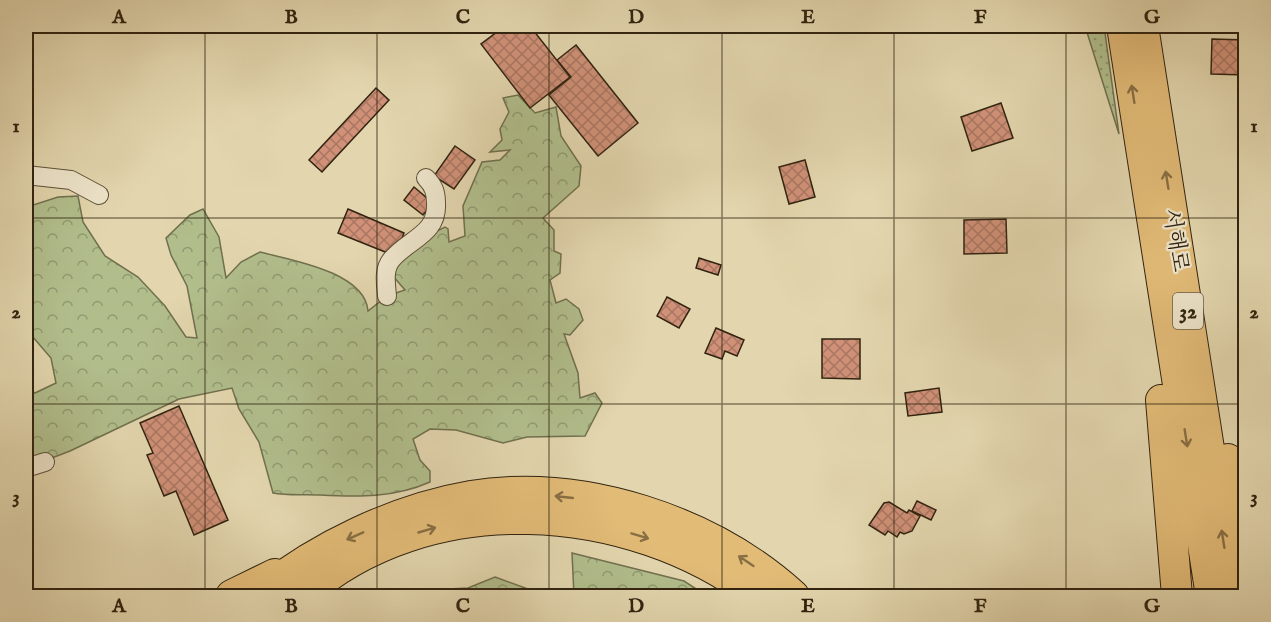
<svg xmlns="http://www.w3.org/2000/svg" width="1271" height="622" font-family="'IM FELL English','Noto Serif KR',serif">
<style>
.grass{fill:url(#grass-dots);stroke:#70704e;stroke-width:1.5}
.forest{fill:url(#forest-crowns);stroke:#70704e;stroke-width:1.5}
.building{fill:url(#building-cross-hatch);stroke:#302310;stroke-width:1.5}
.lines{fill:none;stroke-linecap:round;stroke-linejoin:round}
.minor-casing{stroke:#5d5038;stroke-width:20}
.trunk-casing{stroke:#302310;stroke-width:32}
.motorway-casing{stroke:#302310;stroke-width:34}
.minor{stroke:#ede4ca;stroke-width:18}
.trunk{stroke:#e2bb77;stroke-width:30}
.motorway{stroke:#e2bb77;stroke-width:32}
.oneway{stroke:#896f44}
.grid{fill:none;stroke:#302310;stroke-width:1.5;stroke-opacity:0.55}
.labels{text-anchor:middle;stroke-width:4.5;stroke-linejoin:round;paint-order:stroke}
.shield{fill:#ede4ca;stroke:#695d48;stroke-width:1.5}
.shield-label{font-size:21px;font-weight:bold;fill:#302310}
.street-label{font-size:22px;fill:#302310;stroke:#ede4ca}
.neatline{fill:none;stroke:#302310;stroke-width:2}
.grid-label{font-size:20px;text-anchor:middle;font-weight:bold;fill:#302310}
</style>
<defs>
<pattern id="grass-dots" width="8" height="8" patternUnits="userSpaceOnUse" patternTransform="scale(1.5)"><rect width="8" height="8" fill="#b1be8c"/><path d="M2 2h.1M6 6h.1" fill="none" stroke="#909a71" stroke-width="1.8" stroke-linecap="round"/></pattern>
<pattern id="forest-crowns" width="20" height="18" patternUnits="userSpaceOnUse" patternTransform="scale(1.5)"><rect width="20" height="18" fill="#b1be8c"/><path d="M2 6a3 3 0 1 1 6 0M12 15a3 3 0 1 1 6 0" fill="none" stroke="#909a71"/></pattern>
<pattern id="building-cross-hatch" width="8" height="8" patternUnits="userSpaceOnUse" patternTransform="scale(1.5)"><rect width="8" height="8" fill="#d09178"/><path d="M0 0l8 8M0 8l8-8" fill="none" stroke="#a97661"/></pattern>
</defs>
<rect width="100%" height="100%" fill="#e3d6ae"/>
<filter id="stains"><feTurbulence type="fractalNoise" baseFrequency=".00333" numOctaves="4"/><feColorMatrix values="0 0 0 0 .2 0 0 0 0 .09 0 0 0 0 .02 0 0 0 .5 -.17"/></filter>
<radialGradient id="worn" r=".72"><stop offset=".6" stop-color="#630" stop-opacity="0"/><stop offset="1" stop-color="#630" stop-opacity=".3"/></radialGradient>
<path class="grass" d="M1085 26H1104L1119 134Z"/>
<path class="forest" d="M1168 26H1245L1246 29H1169Z
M518 95 535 113 556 107 561 136 581 166 579 186 543 218 554 230V251L561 254 560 273 550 280 556 303 566 299 579 309 583 320 570 335 564 334 578 373 580 398 595 393 602 403 585 436 527 437 503 443 456 430 430 429 413 439 420 460 430 471V482C394 498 358 497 320 495 304 494 289 496 273 493L259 442 239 409 232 388 179 399 70 451 26 468V386L35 393 56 383 51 358 26 329 27 207 58 197 78 196 83 222 105 256 138 277 165 306 186 337 197 338 187 286 171 255 166 238 190 215 203 209 219 237 226 278 241 262 260 252C291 260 365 272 368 311L387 296 405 290 392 275 391 270 431 234 445 227 448 229 449 242 465 236 463 206 482 162 500 160 510 150 490 152 502 140 500 129 509 112 503 98Z
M572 553 684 581 707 596H574Z
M495 577 528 589 526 596H423L429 590 468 588Z"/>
<path class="building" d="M505 26H530L570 77 530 108 481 44Z
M1212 39 1246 40V75L1211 74Z
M576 45 638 123 598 156 549 95 571 77 557 60Z
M376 88 389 100 322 172 309 160Z
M1001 103 1013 138 972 151 961 117Z
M455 146 475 160 454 189 434 176Z
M805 160 815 197 789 204 779 167Z
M1239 166H1246V199H1240Z
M414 187 433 203 423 215 404 200Z
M348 209 404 233 395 256 338 233Z
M1006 219 1007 253 964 254V220Z
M1246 233V272L1239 234Z
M699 258 721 265 718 275 696 268Z
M667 297 690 309 679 328 657 316Z
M716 328 744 340 737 356 725 351 722 359 705 353Z
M822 339H860V379L822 378Z
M939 388 942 412 908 416 905 393Z
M179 406 228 520 194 535 176 491 164 496 147 455 153 453 140 423Z
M917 501 936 510 931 520 912 511Z
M889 502 907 513 909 510 920 516 912 531 904 534 900 532 897 537 888 531 885 535 869 525 884 503Z"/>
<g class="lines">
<g class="minor-casing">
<path id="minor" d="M26 175 71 180 99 195
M387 296C386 284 383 269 392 259 409 239 438 234 436 203 436 193 434 186 426 178
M26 468 45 462"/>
</g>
<g class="trunk-casing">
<path id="trunk" d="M1122 26 1211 596
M1143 26 1232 596
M1161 400 1177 596
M1228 459 1246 526"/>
</g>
<g class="motorway-casing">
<path id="motorway" d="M232 596 275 575
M258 596C316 548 396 510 471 497 583 479 710 521 793 596
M302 596C427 485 629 499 757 596"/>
</g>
<use href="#minor" class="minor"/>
<use href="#trunk" class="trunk"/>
<use href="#motorway" class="motorway"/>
</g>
<defs><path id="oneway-shaft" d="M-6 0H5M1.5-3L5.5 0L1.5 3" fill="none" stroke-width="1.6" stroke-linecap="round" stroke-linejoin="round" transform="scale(1.5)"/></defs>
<g class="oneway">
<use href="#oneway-shaft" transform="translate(1133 94) rotate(-99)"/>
<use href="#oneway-shaft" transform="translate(1167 180) rotate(-99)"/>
<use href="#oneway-shaft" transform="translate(1186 438) rotate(81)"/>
<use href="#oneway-shaft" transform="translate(564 497) rotate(-174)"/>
<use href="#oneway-shaft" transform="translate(427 530) rotate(-16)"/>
<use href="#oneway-shaft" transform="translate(355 536) rotate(156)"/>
<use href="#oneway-shaft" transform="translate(640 536) rotate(17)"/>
<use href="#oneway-shaft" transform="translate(1223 539) rotate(-99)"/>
<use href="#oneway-shaft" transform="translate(746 561) rotate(-146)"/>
</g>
<path class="grid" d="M205 26V596M377 26V596M549 26V596M722 26V596M894 26V596M1066 26V596M26 218H1246M26 404H1246"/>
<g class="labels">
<rect class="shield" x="1173" y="293" width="30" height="36" rx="4.5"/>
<g class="shield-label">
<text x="1188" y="318">32</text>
</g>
<g class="street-label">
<text transform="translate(1177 240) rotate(81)" y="8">서해로</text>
</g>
</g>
<rect width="1271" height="622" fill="none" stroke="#e3d6ae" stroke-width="66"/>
<rect x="33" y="33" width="1205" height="556" class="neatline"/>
<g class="grid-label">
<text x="119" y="23">A</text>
<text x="291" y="23">B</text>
<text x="463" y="23">C</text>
<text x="636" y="23">D</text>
<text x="808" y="23">E</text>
<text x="980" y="23">F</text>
<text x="1152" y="23">G</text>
<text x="16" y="132">1</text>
<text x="1254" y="132">1</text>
<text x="16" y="318">2</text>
<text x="1254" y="318">2</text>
<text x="16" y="503">3</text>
<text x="1254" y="503">3</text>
<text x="119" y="612">A</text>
<text x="291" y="612">B</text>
<text x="463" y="612">C</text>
<text x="636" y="612">D</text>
<text x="808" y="612">E</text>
<text x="980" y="612">F</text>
<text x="1152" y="612">G</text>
</g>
<rect width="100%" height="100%" filter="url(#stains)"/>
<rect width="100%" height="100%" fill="url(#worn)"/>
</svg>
